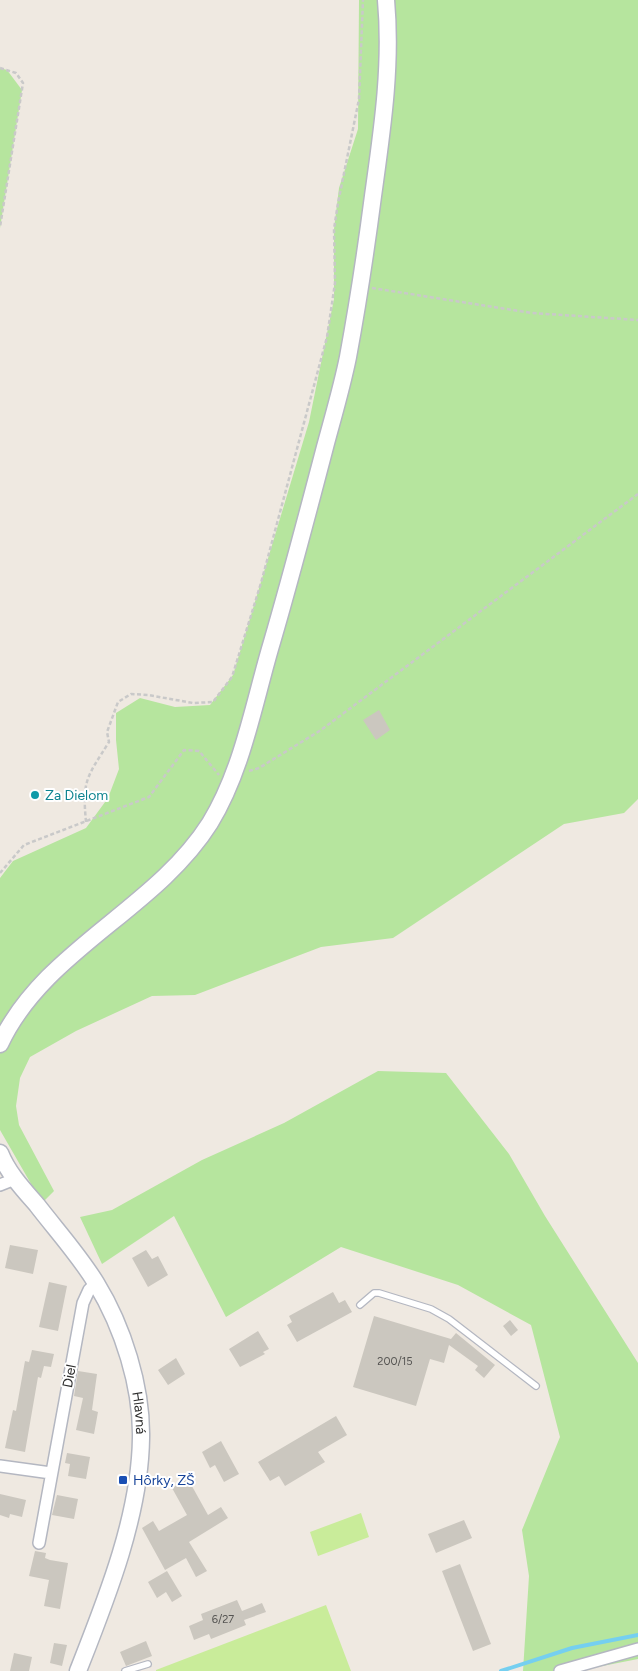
<svg xmlns="http://www.w3.org/2000/svg" width="638" height="1671" font-family="Figtree,sans-serif">
<style>
.green{fill:#b6e59e}
.pitch{fill:#c9ec9a}
.lines{fill:none;stroke-linecap:round;stroke-linejoin:round}
.stream{stroke:#75cff0;stroke-width:4}
.building{fill:#cbc7bf}
.lane-casing{stroke:#b4b7c1;stroke-width:8}
.street-casing{stroke:#b4b7c1;stroke-width:14}
.secondary-casing{stroke:#b4b7c1;stroke-width:19}
.path{stroke:#c9c9c9;stroke-width:2.5;stroke-dasharray:4 2.5;stroke-linecap:butt}
.lane{stroke:#fff;stroke-width:5.5}
.street{stroke:#fff;stroke-width:11}
.secondary{stroke:#fff;stroke-width:16}
.culture-dot{fill:#0f9aa8;stroke:#fff;stroke-width:2}
.transit-dot{fill:#1a4fb4;stroke:#fff;stroke-width:2}
.labels{text-anchor:middle;stroke-width:4;stroke-linejoin:round;paint-order:stroke}
.number-label{font-size:11px;fill:#555452}
.culture-label{font-size:14px;fill:#0d838f;stroke:#fff;text-anchor:start}
.street-label{font-size:14px;fill:#2e2e2e;stroke:#fff}
.transit-label{font-size:14px;fill:#164399;stroke:#fff;text-anchor:start}
</style>
<rect width="100%" height="100%" fill="#efe9e1"/>
<path class="green" d="M359 0H638V799L624 813 564 824 393 938 321 947 195 995 152 996 76 1031 30 1057 20 1078 16 1106 19 1125 54 1191 42 1203 0 1130V878L13 861 86 828 108 798 119 769 116 740V713L140 698 175 707 210 705 233 675 309 422 334 299V229L339 188 358 129Z
M0 68 7 70 22 90 0 228Z
M378 1071 446 1073 509 1154 545 1216 638 1363V1659L577 1671H523L529 1576 522 1530 560 1437 531 1325 458 1285 341 1247 226 1317 174 1216 102 1264 80 1217 112 1210 202 1160 284 1123Z"/>
<path class="pitch" d="M361 1513 369 1537 318 1556 310 1532Z
M326 1605 351 1671H156V1670Z"/>
<g class="lines">
<path class="stream" d="M501 1671 572 1648 638 1635"/>
</g>
<path class="building" d="M379 710 390 730 376 740 363 720Z
M10 1245 38 1250 33 1274 5 1268Z
M146 1250 152 1259 158 1256 168 1275 148 1287 132 1258Z
M49 1282 67 1286 58 1331 39 1327Z
M333 1292 339 1303 345 1300 352 1312 297 1342 287 1325 292 1322 289 1316Z
M374 1316 451 1339 456 1333 495 1365 484 1378 475 1370 478 1366 449 1345 444 1363 430 1359 416 1406 353 1387Z
M510 1320 518 1330 511 1336 503 1326Z
M258 1331 269 1349 263 1352 265 1354 240 1367 229 1349Z
M32 1350 54 1354 51 1367 44 1366 41 1378 38 1377 25 1452 5 1448 13 1410 16 1411 25 1361 29 1362Z
M176 1358 185 1374 168 1385 158 1370Z
M78 1371 97 1374 92 1410 98 1412 94 1434 76 1430 83 1398 74 1396Z
M336 1416 347 1435 318 1452 325 1462 285 1486 279 1476 270 1481 258 1462Z
M221 1441 239 1474 224 1482 215 1465 210 1468 202 1452Z
M67 1453 90 1457 86 1479 68 1476 70 1464 65 1463Z
M188 1479 208 1515 221 1507 228 1518 189 1542 207 1571 196 1577 186 1558 165 1570 142 1528 153 1521 159 1531 187 1515 172 1488Z
M0 1494 26 1500 22 1517 10 1514 9 1518 0 1515Z
M57 1495 78 1499 74 1519 52 1515Z
M464 1520 472 1538 436 1553 428 1534Z
M35 1551 46 1553 45 1558 50 1560 68 1563 60 1609 44 1606 49 1580 29 1576Z
M460 1564 491 1644 473 1651 442 1571Z
M167 1571 182 1596 172 1602 166 1592 157 1598 148 1582Z
M237 1600 242 1611 262 1603 266 1612 244 1620 246 1625 211 1639 209 1634 194 1640 189 1626 203 1620 201 1614Z
M146 1641 152 1656 126 1666 120 1652Z
M54 1643 67 1645 62 1666 50 1663Z
M14 1653 32 1657 29 1671H10Z"/>
<g class="lines">
<g class="lane-casing">
<path id="lane" d="M360 1305 374 1293H379L431 1309 449 1319 536 1386
M125 1671 148 1664"/>
</g>
<g class="street-casing">
<path id="street" d="M0 1185 15 1179
M0 1466 51 1473
M39 1543 83 1303 89 1290 96 1283
M560 1671 638 1649"/>
</g>
<g class="secondary-casing">
<g id="secondary">
<path d="M0 1044C44 950 155 910 210 823 243 769 254 702 272 642 291 577 308 512 325 447 333 417 342 387 348 357 358 303 366 250 373 196 382 131 392 66 386 0"/>
<path id="s1" d="M0 1153C8 1173 23 1189 37 1205 57 1231 79 1255 96 1283 123 1327 142 1387 141 1438 140 1516 106 1600 78 1671"/>
</g>
</g>
<path class="path" d="M0 68 16 73 23 83 0 227
M372 288 532 313 638 320
M249 771 259 768 321 730 638 494
M86 822C82 780 87 777 109 742L107 732 118 702 131 694 148 695 193 703 213 702 232 677 261 583 327 337 335 283 334 229 338 203 359 99 363 0
M0 873 24 845 149 797 184 750 199 751 219 775"/>
<use href="#lane" class="lane"/>
<use href="#street" class="street"/>
<use href="#secondary" class="secondary"/>
</g>
<circle class="culture-dot" cx="35" cy="795" r="5"/>
<rect class="transit-dot" x="118" y="1475" width="10" height="10" rx="2.5"/>
<g class="labels">
<g class="number-label">
<text x="395" y="1365">200/15</text>
<text x="223" y="1623">6/27</text>
</g>
<g class="culture-label">
<text x="45" y="800">Za Dielom</text>
</g>
<g class="street-label">
<text transform="translate(69 1376) rotate(-79)" y="5">Diel</text>
<text dy="5" stroke="none"><textPath href="#s1" startOffset="300">Hlavná</textPath></text>
</g>
<g class="transit-label">
<text x="133" y="1485">Hôrky, ZŠ</text>
</g>
</g>
</svg>
